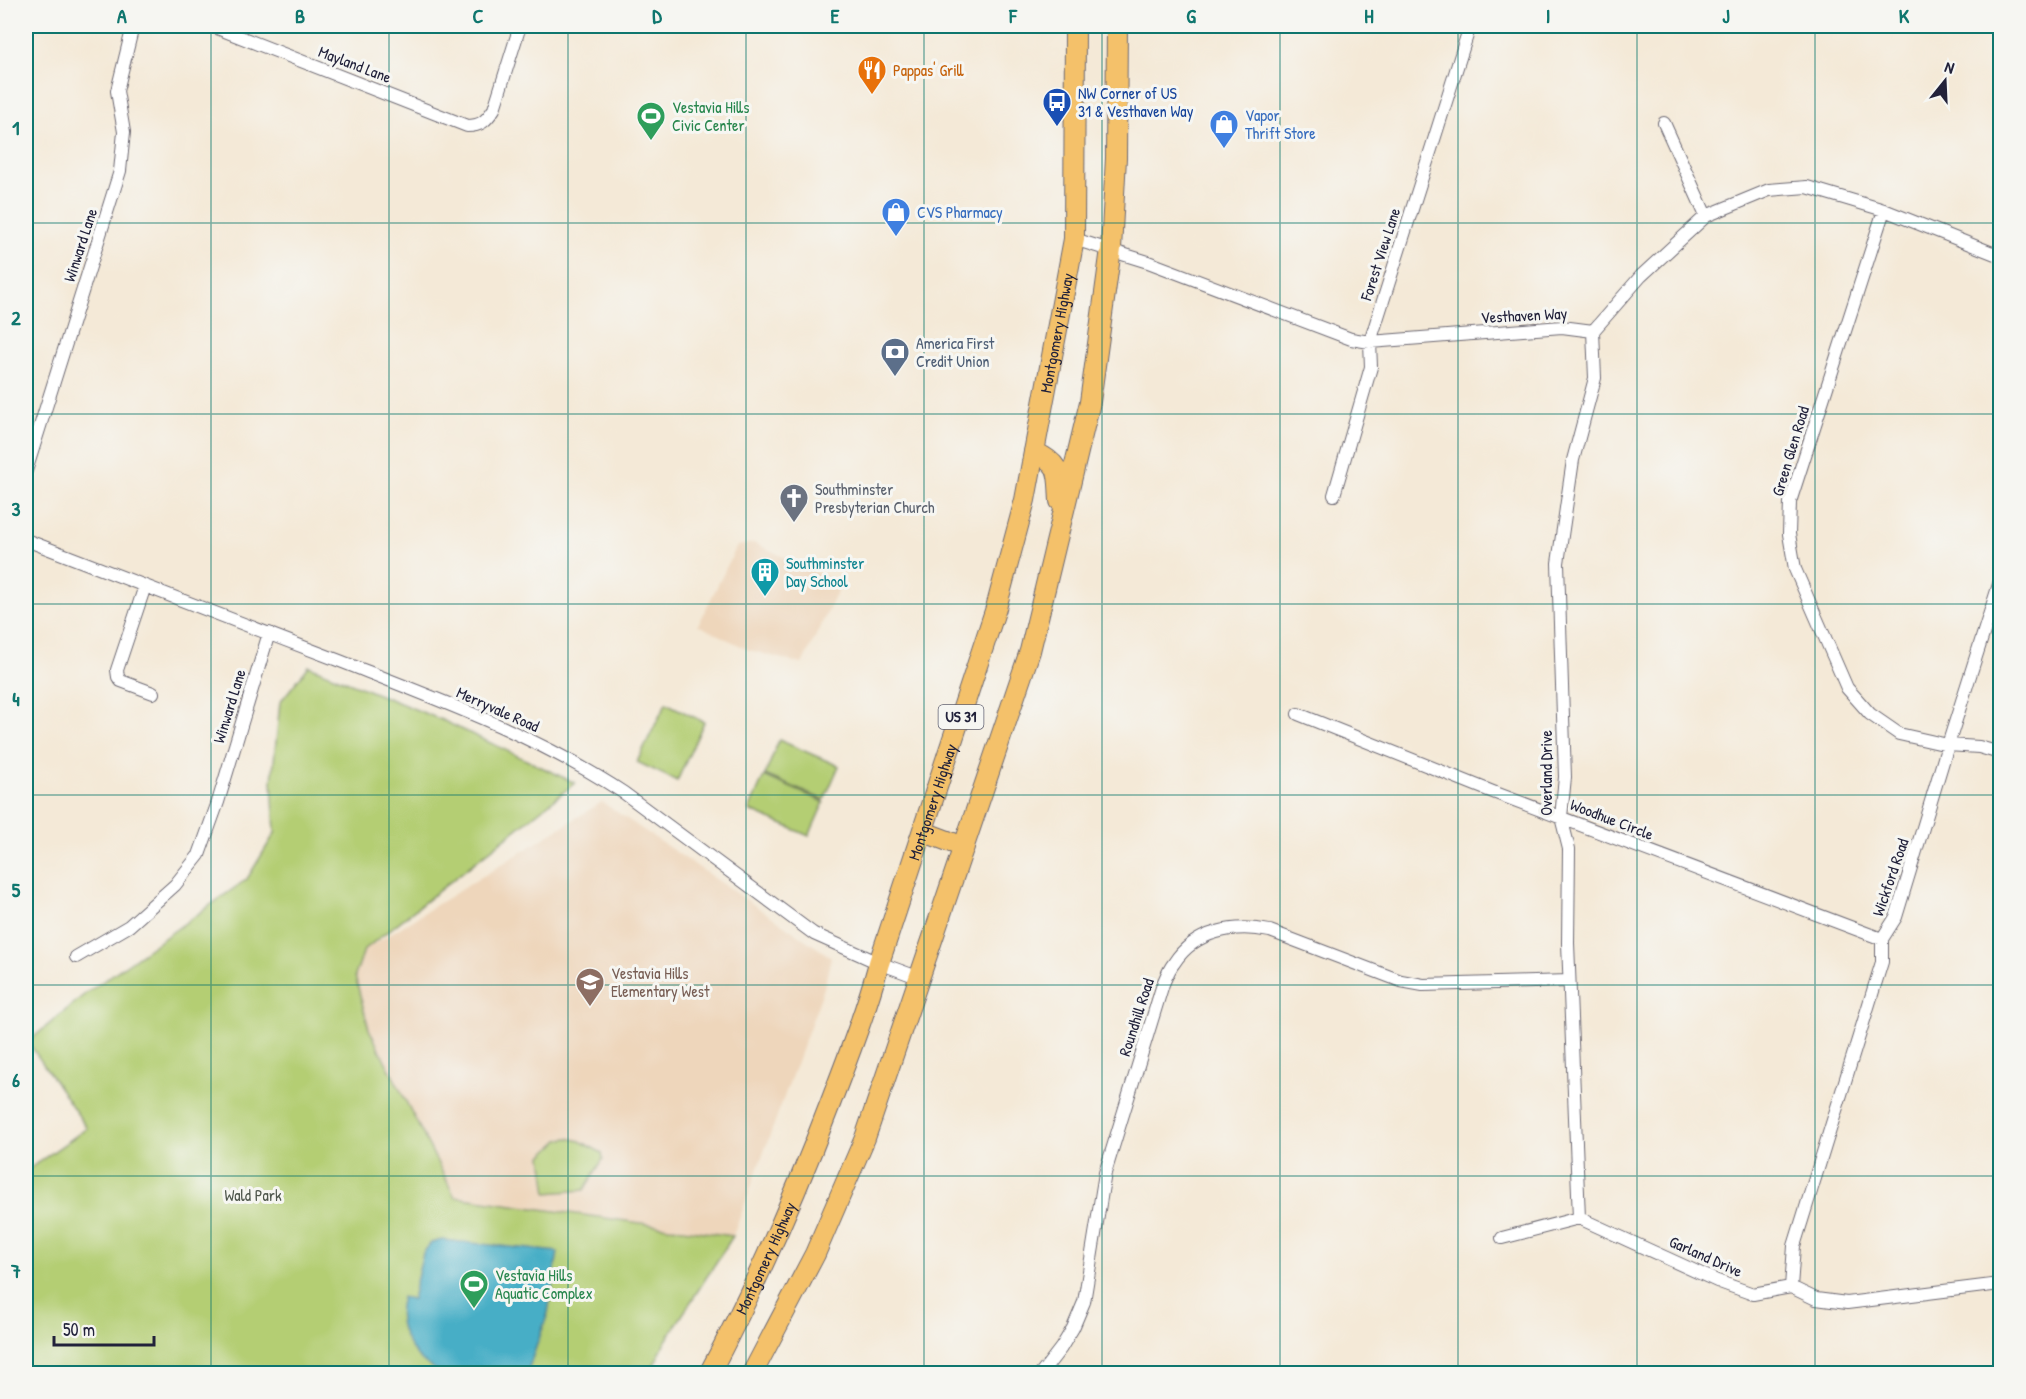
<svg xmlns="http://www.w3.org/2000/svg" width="2026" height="1399" font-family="'Patrick Hand',sans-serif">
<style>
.built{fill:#eed6bb}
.green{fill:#b4ce73;stroke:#6b7857;stroke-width:1.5}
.water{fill:#47aec6;stroke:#346880;stroke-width:1.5}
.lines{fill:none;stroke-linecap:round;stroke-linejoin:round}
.street-casing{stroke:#6c6872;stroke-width:14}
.primary-casing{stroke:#6c6872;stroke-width:22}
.street{stroke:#fff;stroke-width:12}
.primary{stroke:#f4c16a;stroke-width:20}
.grid{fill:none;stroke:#0f766e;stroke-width:1.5;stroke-opacity:0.55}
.labels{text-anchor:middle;stroke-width:6;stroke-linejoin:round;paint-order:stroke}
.shield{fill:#f6f6f2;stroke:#626272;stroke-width:1.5}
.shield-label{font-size:15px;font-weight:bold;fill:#22223b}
.street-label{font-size:16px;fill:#22223b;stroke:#f6f6f2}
.food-label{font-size:16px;fill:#c56008;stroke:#f6f6f2;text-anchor:start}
.transit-label{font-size:16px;fill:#164399;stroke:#f6f6f2;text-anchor:start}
.leisure-label{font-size:16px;fill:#27864d;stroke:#f6f6f2;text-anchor:start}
.shop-label{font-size:16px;fill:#366cbe;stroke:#f6f6f2;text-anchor:start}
.service-label{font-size:16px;fill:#4e5e75;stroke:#f6f6f2;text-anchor:start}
.worship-label{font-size:16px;fill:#5b616d;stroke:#f6f6f2;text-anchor:start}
.culture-label{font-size:16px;fill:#0d838f;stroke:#f6f6f2;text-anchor:start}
.education-label{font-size:16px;fill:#785e54;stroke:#f6f6f2;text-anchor:start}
.park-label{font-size:16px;fill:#4e564c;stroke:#f6f6f2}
.neatline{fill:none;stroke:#0f766e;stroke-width:2}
.grid-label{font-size:20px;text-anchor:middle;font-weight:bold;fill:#0f766e}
</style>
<rect width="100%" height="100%" fill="#f6f6f2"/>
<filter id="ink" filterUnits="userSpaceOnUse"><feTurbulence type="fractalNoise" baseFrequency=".0167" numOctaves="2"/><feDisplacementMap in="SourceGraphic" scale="12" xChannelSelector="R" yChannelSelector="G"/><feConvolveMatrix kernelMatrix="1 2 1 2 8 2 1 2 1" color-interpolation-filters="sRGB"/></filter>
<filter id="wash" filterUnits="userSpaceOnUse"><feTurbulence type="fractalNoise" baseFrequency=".008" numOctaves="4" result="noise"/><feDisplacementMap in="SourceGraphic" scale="24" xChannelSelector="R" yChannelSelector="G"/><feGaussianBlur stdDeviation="1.35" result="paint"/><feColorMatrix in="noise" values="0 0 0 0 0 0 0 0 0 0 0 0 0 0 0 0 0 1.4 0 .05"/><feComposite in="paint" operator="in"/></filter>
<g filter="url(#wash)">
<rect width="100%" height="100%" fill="#f4e9d7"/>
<path class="built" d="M754 543 841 584 802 664 749 650 698 625 737 546Z
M602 802 831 957 824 988 733 1236 455 1197 369 1029 355 976 364 950Z"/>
<path class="green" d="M309 666 444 721 575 783 364 950 355 976 369 1029 455 1197 733 1236 665 1342 650 1373 26 1374V1171L87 1128 28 1042 85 994 247 879 275 833 272 781 280 702Z
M666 703 704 722 677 781 637 762Z
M779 740 839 766 824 800 765 775Z
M764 776 824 802 809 836 749 810Z
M568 1138 580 1141 602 1153 603 1159 584 1190 547 1193 542 1156 559 1140Z"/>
<path class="water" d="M442 1240 558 1252 548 1313 527 1373H442C414 1361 392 1329 402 1297L412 1299 423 1253 431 1243Z"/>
</g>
<g filter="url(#ink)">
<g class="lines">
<g class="street-casing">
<path id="street" d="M212 26 467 126C481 126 486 121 494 109L520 26
M1664 123 1706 216
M1884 210 1790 502 1789 534 1795 569 1847 688 1870 714 1899 734 1948 745 1979 747 2000 753
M1074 239 1148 262 1351 339 1370 342 1562 327 1593 331 1641 276 1706 216 1769 190 1807 187 1884 210 2000 256
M26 471 120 171 124 132 117 91 133 26
M1334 495 1371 367 1370 342 1470 26
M26 540C130 580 235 621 340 661 437 699 536 735 624 793L814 934 879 963 920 978
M145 586 117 670 118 677 121 681 153 693
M1298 714 1493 792 1882 939
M76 957 129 926 175 885 199 855 218 802 269 633
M1579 1218 1568 943 1569 849 1561 817 1565 777 1558 563 1573 460 1595 378 1593 331
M1579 1218 1717 1281 1753 1294 1791 1287 1816 1299 1847 1303 2000 1284
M1502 1238 1579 1218
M1791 1287 1794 1246 1882 962V939L1896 917 1948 745 2000 581
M1041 1374 1061 1348 1073 1328 1084 1302 1105 1173 1163 984C1166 977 1169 969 1174 963 1195 930 1235 924 1270 931L1401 981 1423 985 1569 981"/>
</g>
<g class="primary-casing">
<g id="primary">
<path d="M1034 452C1062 464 1058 473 1060 501"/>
<path d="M924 832 964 847"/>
<path id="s1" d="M709 1374C755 1287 795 1196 830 1104 848 1057 866 1011 879 963L996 608 1025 500 1074 239 1075 26"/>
<path d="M752 1374 815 1254 865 1138 1030 651 1090 402 1111 249 1116 158 1117 26"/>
</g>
</g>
<use href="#street" class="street"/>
<use href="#primary" class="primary"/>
</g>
</g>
<path class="grid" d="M211 26V1374M389 26V1374M568 26V1374M746 26V1374M924 26V1374M1102 26V1374M1280 26V1374M1458 26V1374M1637 26V1374M1815 26V1374M26 223H2000M26 414H2000M26 604H2000M26 795H2000M26 985H2000M26 1176H2000"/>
<defs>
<g id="restaurant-pin" transform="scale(1.5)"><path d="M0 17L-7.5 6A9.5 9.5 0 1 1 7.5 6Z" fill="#e8710a" stroke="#f6f6f2"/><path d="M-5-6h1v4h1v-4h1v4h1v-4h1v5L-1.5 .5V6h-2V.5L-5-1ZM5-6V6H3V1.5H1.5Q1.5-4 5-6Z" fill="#fff"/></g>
<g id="bus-pin" transform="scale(1.5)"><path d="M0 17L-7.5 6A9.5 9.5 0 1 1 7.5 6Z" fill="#1a4fb4" stroke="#f6f6f2"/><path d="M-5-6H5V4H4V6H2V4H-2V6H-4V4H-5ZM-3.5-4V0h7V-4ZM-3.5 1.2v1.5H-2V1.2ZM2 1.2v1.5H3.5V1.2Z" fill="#fff"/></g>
<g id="stadium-pin" transform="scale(1.5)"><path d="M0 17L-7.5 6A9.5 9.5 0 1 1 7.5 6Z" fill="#2e9e5b" stroke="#f6f6f2"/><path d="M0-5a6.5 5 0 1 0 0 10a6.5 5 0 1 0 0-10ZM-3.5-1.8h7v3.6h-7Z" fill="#fff"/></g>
<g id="shop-pin" transform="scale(1.5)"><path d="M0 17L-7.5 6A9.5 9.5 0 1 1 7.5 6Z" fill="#3f7fe0" stroke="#f6f6f2"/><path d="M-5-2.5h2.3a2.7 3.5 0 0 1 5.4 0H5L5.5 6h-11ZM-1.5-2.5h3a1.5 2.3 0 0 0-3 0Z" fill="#fff"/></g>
<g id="bank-pin" transform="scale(1.5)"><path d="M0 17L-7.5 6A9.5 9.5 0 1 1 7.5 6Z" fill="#5c6f8a" stroke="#f6f6f2"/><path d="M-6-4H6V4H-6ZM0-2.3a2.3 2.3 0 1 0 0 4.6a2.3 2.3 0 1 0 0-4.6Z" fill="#fff"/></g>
<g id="church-pin" transform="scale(1.5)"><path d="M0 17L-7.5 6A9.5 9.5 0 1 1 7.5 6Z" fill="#6b7280" stroke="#f6f6f2"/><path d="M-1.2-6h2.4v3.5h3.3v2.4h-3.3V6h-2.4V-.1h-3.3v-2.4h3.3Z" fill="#fff"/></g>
<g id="building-pin" transform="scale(1.5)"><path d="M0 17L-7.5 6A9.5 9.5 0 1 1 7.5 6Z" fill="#0f9aa8" stroke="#f6f6f2"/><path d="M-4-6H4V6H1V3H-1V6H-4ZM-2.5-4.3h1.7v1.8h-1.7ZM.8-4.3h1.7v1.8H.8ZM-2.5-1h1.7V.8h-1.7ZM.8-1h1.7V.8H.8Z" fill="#fff"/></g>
<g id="school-pin" transform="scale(1.5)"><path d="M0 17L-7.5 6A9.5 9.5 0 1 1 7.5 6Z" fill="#8d6e63" stroke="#f6f6f2"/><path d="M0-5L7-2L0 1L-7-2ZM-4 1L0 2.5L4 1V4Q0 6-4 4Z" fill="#fff"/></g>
</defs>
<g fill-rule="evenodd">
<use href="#restaurant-pin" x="872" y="70"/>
<use href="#bus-pin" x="1057" y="102"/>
<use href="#stadium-pin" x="651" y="116"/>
<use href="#shop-pin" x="1224" y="124"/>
<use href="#shop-pin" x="896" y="212"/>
<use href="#bank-pin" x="895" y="352"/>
<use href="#church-pin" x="794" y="498"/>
<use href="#building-pin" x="765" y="572"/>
<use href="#school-pin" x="590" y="982"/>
<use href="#stadium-pin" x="474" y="1284"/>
</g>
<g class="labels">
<rect class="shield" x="938.5" y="705" width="45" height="24" rx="4.5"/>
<g class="shield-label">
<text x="961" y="722">US 31</text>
</g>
<g class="street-label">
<text transform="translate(355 64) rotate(21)" y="6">Mayland Lane</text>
<text transform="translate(80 245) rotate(-72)" y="6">Winward Lane</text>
<text transform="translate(1380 254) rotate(-72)" y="6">Forest View Lane</text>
<text transform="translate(1524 315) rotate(-3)" y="6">Vesthaven Way</text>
<text dy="6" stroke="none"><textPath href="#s1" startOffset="1101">Montgomery Highway</textPath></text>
<text transform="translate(1790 451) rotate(-73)" y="6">Green Glen Road</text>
<text transform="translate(229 706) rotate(-73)" y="6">Winward Lane</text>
<text transform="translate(498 709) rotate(24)" y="6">Merryvale Road</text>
<text transform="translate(1546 773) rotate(-90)" y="6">Overland Drive</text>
<text dy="6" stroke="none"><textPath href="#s1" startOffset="615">Montgomery Highway</textPath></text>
<text transform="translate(1612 819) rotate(21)" y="6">Woodhue Circle</text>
<text transform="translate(1890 877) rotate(-71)" y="6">Wickford Road</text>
<text transform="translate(1136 1017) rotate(-72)" y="6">Roundhill Road</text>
<text transform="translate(1706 1256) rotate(24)" y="6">Garland Drive</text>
<text dy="6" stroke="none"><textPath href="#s1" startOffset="129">Montgomery Highway</textPath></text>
</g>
<g class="food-label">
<text x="893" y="76">Pappas' Grill</text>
</g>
<g class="transit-label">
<text x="1078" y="99">NW Corner of US<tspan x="1078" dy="18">31 &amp; Vesthaven Way</tspan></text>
</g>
<g class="leisure-label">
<text x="672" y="113">Vestavia Hills<tspan x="672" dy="18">Civic Center</tspan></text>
<text x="495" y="1281">Vestavia Hills<tspan x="495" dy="18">Aquatic Complex</tspan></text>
</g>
<g class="shop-label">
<text x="1245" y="121">Vapor<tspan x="1245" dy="18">Thrift Store</tspan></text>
<text x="917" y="218">CVS Pharmacy</text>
</g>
<g class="service-label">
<text x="916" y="349">America First<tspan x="916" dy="18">Credit Union</tspan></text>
</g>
<g class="worship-label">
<text x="815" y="495">Southminster<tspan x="815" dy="18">Presbyterian Church</tspan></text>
</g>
<g class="culture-label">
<text x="786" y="569">Southminster<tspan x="786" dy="18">Day School</tspan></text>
</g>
<g class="education-label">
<text x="611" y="979">Vestavia Hills<tspan x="611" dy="18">Elementary West</tspan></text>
</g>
<g class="park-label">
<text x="253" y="1201">Wald Park</text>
</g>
</g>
<rect width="2026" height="1399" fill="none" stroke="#f6f6f2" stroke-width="66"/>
<g transform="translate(1945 81) rotate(18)" stroke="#f6f6f2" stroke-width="4.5" paint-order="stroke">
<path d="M0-4.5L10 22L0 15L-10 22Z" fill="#22223b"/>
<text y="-9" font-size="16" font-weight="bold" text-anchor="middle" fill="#22223b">N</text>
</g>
<path d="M54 1336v9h100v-9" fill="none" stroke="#22223b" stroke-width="3"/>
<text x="63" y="1336" font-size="18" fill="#22223b" stroke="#f6f6f2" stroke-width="4.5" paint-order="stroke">50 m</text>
<rect x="33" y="33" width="1960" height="1333" class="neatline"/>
<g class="grid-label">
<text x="122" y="23">A</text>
<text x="300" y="23">B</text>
<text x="478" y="23">C</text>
<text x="657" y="23">D</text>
<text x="835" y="23">E</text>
<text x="1013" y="23">F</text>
<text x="1191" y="23">G</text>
<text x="1369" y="23">H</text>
<text x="1548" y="23">I</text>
<text x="1726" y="23">J</text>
<text x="1904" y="23">K</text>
<text x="16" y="135">1</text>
<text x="16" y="325">2</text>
<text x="16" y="516">3</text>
<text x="16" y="706">4</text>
<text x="16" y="897">5</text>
<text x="16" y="1087">6</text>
<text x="16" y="1278">7</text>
</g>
</svg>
